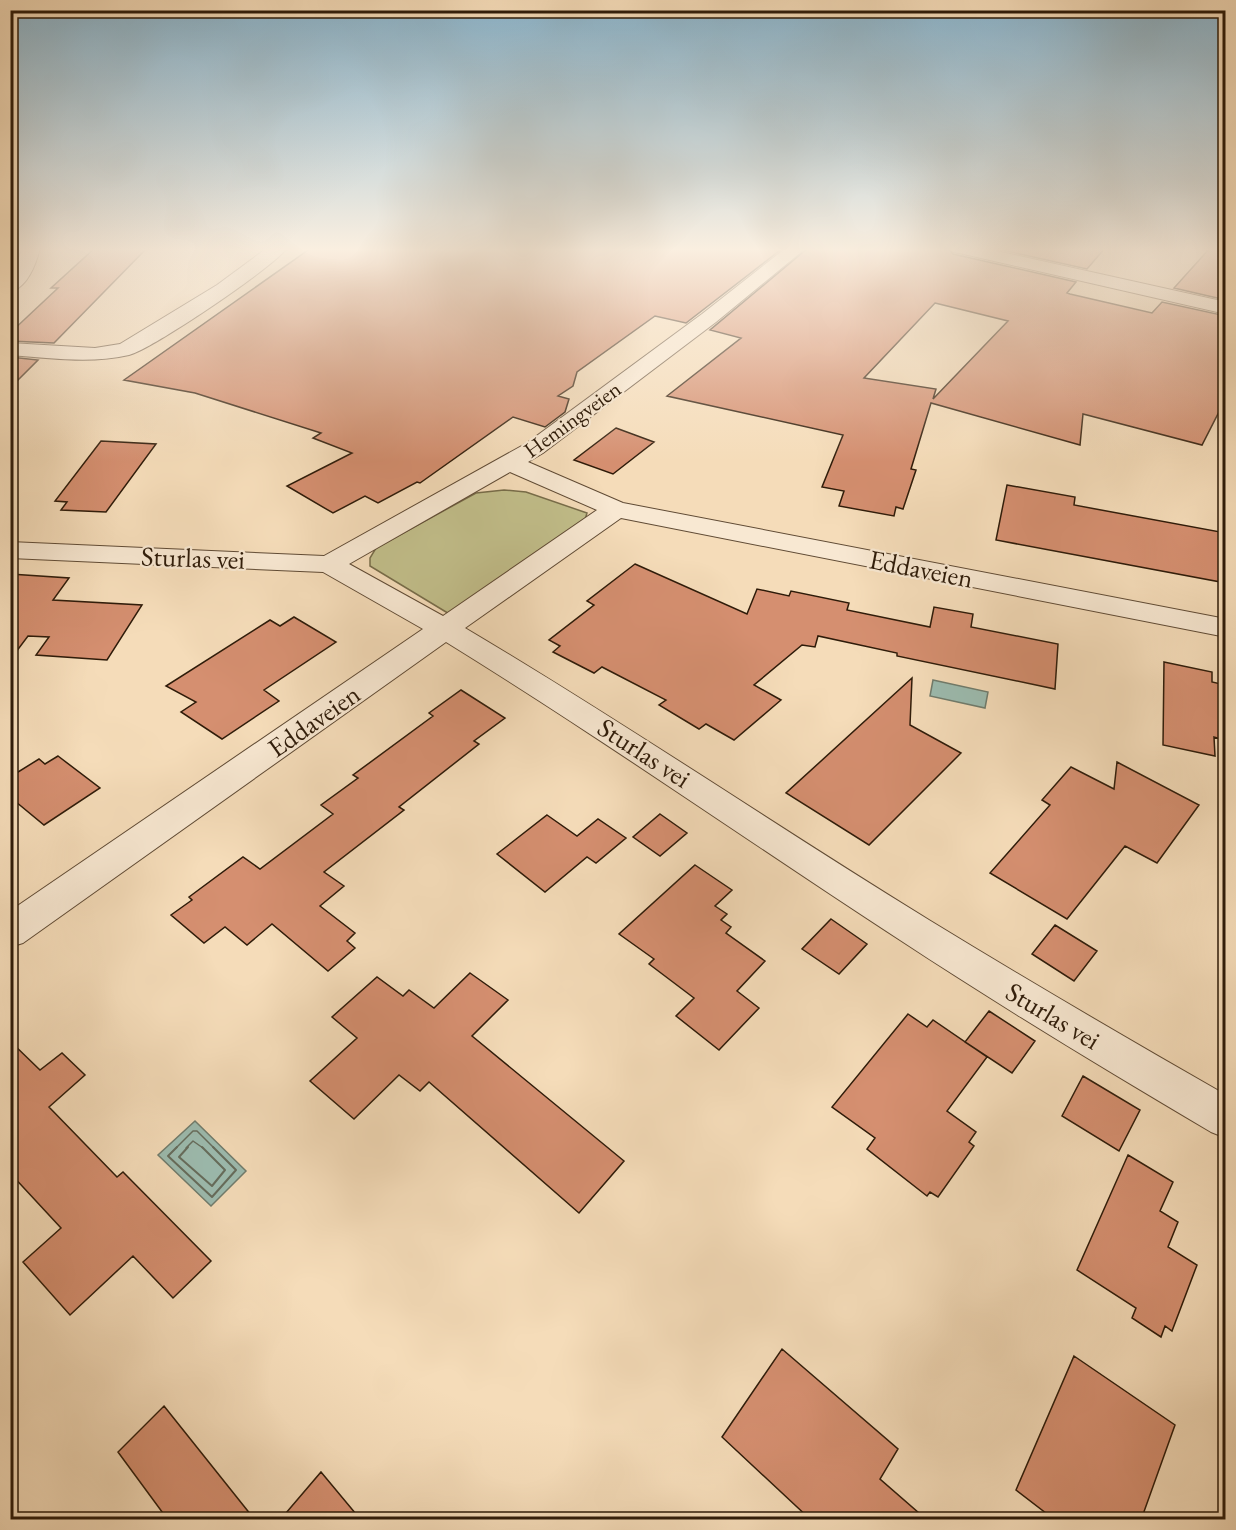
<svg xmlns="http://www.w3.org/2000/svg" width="1236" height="1530" font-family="'EB Garamond',serif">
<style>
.green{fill:#c2bf8b;stroke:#786d4a;stroke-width:1.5}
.water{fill:#9cbcb0;stroke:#707c6d;stroke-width:1.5}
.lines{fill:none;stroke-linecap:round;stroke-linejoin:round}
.shore-far1{stroke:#656c5c;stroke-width:1.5}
.shore{stroke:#656c5c;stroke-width:2}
.building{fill:#d58f70;stroke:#2e1b09;stroke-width:1.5;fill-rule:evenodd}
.minor-casing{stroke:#604b35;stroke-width:2}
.tertiary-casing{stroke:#604b35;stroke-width:2}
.minor{fill:#f8e8d2;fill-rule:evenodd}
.tertiary{fill:#f8e8d2;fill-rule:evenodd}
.labels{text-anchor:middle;stroke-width:4.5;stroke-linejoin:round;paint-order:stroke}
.far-street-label{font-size:22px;fill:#2e1b09;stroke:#f8e8d2}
.street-label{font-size:27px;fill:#2e1b09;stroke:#f8e8d2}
</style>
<rect width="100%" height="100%" fill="#f5dcb9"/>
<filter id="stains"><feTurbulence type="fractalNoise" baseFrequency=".00333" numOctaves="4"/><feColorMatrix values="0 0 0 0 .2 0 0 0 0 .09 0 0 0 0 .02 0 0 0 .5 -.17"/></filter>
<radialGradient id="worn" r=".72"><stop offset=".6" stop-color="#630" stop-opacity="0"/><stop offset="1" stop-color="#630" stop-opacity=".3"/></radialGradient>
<path class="green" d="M504 490 526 492 587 513 584 523 451 615 370 566V558L376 548 476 493Z"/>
<path class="water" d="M933 680 988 692 985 708 930 696Z
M195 1121 246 1171 211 1206 158 1155Z"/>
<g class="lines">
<path class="shore-far1" d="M176 1148 193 1131H197L214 1148
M186 1148 193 1141 203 1148"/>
<path class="shore" d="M177 1147 168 1156 212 1197 236 1170 213 1147
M188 1147 179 1157 212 1186 225 1170 202 1147"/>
</g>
<path class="building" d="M95 248H147L54 343 10 341V333L58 288H51Z
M311 248H783L686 323 655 316 577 372 573 386 558 396 569 399 565 412 545 427 513 417 420 483 417 482 378 503 365 496 333 513 287 486 352 453 313 438 321 433 195 393 124 380Z
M808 248H948L953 254 1076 282 1067 293 1070 294 1152 313 1162 302 1226 316V398L1202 445 1083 414 1080 445 931 403 911 469 916 470 903 509 896 507 894 516 839 506 844 491 822 487 843 435 667 396 741 338 710 330ZM935 303 1008 321 933 399 936 389 864 378Z
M993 248H1105L1087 269Z
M1210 248H1226V300L1174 288Z
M10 357 38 360 10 388Z
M616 428 654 442 613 474 574 460Z
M101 441 156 444 106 512 61 510 67 502 55 501Z
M1007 485 1075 497 1074 505 1226 533V583L996 540Z
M635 564 747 614 757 589 789 596 791 591 849 603 847 610 930 627 934 607 973 614 971 627 1058 644 1055 689 897 656V653L818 636 815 647 802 645 754 685 781 700 734 740 706 724 699 729 659 705 666 700 602 667 594 673 553 652 560 646 549 640 594 605 587 601Z
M10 574 69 578 53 600 142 605 107 660 36 655 49 637 28 636 10 660Z
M294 617 336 642 264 690 279 701 222 739 181 712 196 702 166 686 270 620 280 626Z
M1164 662 1212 672V682L1221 684 1224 740 1214 737 1215 756 1163 745Z
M912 678 910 725 961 753 869 845 786 793Z
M461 690 505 718 474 741 479 744 399 807 404 810 324 872 344 886 320 906 355 933 347 941 355 948 328 971 272 924 247 945 225 927 204 943 171 915 192 900 189 897 243 857 260 869 333 814 321 805 358 778 353 775 433 716 429 713Z
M58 756 100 788 44 825 10 797V777L39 759 45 764Z
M1117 762 1199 805 1157 863 1125 846 1067 919 990 873 1050 805 1042 800 1071 767 1114 789Z
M660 814 687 833 660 856 633 837Z
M547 815 577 836 598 819 626 838 596 863 587 857 545 892 497 854Z
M695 865 732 890 715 906 727 914 721 920 731 927 726 933 765 961 737 991 759 1008 719 1050 676 1016 694 998 649 964 654 959 619 934Z
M831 919 867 944 839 974 802 949Z
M1055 925 1097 951 1074 981 1032 954Z
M470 973 508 1000 472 1036 624 1161 579 1213 429 1082 420 1091 399 1075 354 1119 310 1081 357 1038 332 1017 377 977 403 996 409 990 434 1008Z
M989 1011 1035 1041 1012 1073 965 1042Z
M908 1014 927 1027 933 1020 987 1057 947 1111 976 1132 969 1142 974 1146 938 1197 930 1192 927 1196 867 1149 875 1138 832 1107Z
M10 1041 40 1070 62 1053 85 1075 49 1107 117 1177 123 1172 211 1261 173 1298 133 1256 70 1315 23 1262 61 1228 10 1173Z
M1083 1076 1140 1110 1119 1151 1062 1116Z
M1128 1155 1173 1182 1160 1211 1178 1222 1168 1247 1197 1265 1172 1331 1165 1326 1161 1337 1132 1318 1136 1308 1077 1270Z
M782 1349 898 1449 880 1479 927 1520H811L722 1437Z
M1074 1356 1175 1425 1141 1520H1055L1016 1490Z
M164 1406 255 1520H168L118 1452Z
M321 1472 361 1520H280Z"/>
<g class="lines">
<g class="minor-casing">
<path id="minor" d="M22 248H40C36 264 28 287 10 292V273L16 267Z
M267 248H287C274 267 151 350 129 355 90 364 50 358 10 355V343L95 348 120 344 217 285Z
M786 248H806L716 322 543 453 528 462 623 503 1226 619V637L621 518 465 628C622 721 773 824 929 920 1027 980 1126 1038 1226 1095V1138L1211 1132C1106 1070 1002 1007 900 940 748 841 600 737 446 642L23 943 10 947V911L423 629 323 572 10 558V542L324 556 527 443 702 314ZM510 472 597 510 443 616 349 564Z"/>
</g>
<g class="tertiary-casing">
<path id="tertiary" d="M950 248H983L1226 302V314L959 253 953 252Z"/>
</g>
<use href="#minor" class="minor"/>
<use href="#tertiary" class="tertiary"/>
</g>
<linearGradient id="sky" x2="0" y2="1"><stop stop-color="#89b7d2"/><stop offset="0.54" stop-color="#faefe0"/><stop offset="1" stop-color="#faefe0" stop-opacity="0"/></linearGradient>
<rect width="1236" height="462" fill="url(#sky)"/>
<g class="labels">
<g class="far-street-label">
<text transform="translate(572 419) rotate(-36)" y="8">Hemingveien</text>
</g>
<g class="street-label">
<text transform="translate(193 558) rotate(2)" y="9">Sturlas vei</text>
<text transform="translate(921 569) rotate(11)" y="9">Eddaveien</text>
<text transform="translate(314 721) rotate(-35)" y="9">Eddaveien</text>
<text transform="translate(644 753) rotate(33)" y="9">Sturlas vei</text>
<text transform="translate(1053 1016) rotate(31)" y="9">Sturlas vei</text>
</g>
</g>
<rect width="1236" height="1530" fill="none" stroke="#f5dcb9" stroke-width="36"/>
<rect x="12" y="12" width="1212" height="1506" fill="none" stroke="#2e1b09" stroke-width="3"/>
<rect x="18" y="18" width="1200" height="1494" fill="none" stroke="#2e1b09" stroke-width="1.5"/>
<rect width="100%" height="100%" filter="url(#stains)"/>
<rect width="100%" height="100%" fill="url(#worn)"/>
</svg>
